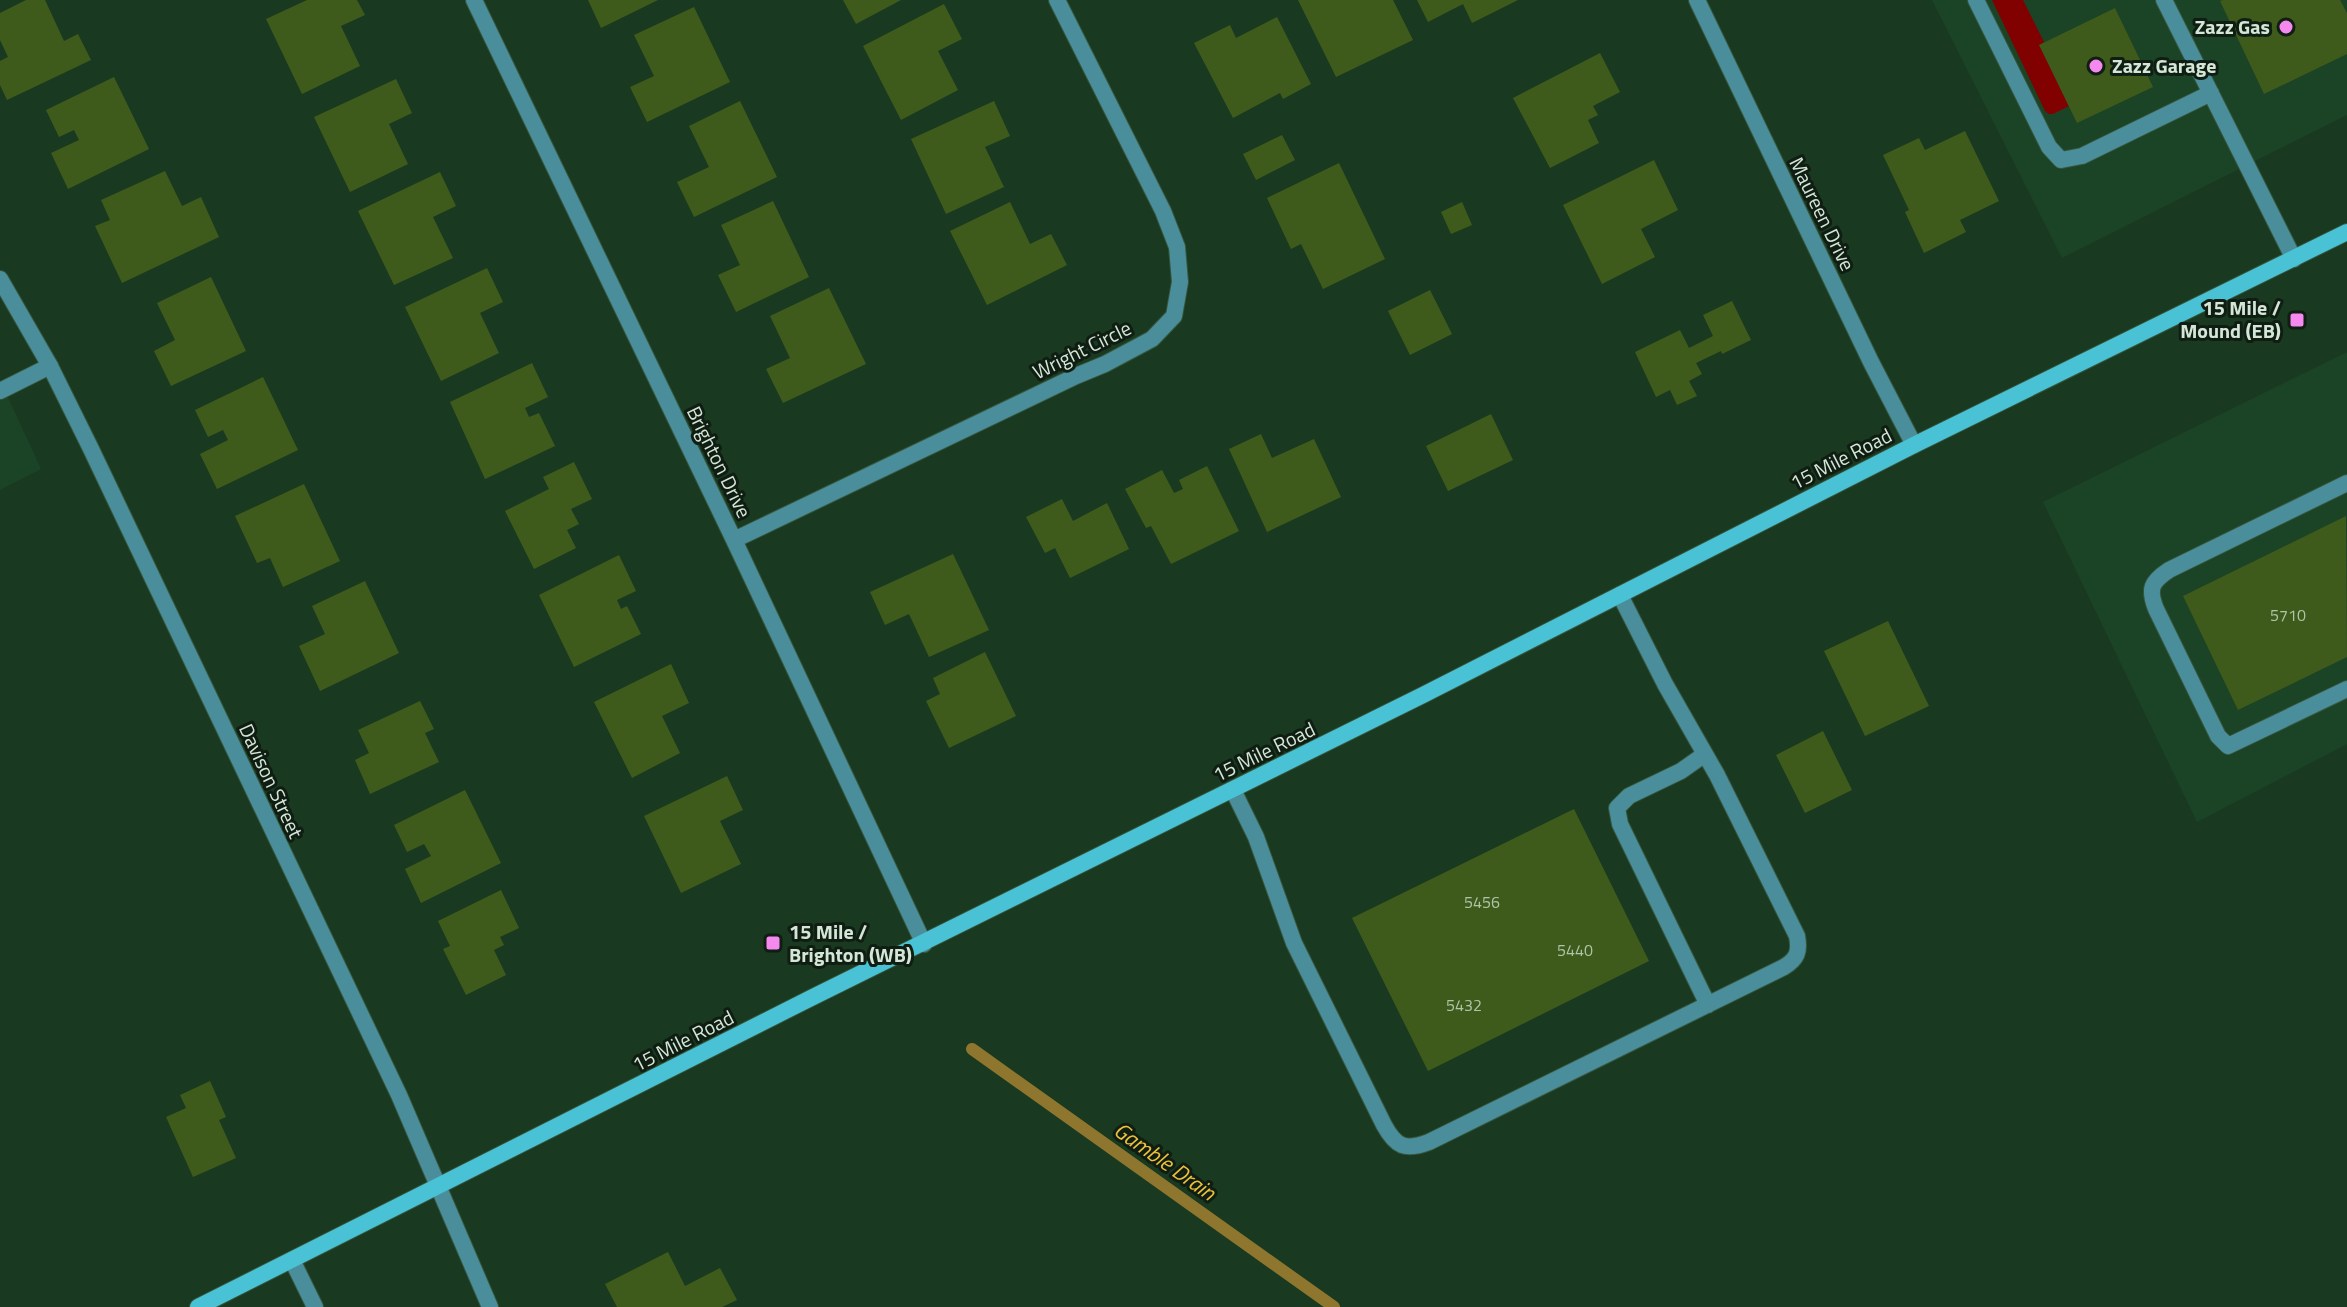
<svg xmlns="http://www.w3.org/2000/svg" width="2347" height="1307" font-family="'Titillium Web',sans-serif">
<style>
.built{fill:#1b4325}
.green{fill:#810000}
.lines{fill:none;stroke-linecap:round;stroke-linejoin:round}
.stream{stroke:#8f762e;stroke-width:12}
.building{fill:#3f5b1b}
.service-casing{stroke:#37563e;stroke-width:18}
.minor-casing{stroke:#37563e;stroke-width:18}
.secondary-casing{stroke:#37563e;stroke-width:18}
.service{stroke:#498e9a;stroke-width:16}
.minor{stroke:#498e9a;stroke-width:16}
.secondary{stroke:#49c2d5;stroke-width:16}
.poi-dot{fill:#f689ee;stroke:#0f1d12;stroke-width:3}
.labels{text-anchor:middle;stroke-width:6;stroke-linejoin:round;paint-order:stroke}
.number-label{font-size:16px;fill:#afc4a8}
.poi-label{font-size:20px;font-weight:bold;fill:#d4e7d7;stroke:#0f1d12;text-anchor:end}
.street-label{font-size:20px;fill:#d4e7d7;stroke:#0f1d12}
.water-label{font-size:22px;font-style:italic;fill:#edc13a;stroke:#0f1d12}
</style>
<rect width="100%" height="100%" fill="#193a21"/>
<path class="built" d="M1932 0H2347V115L2062 258Z
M2347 352V744L2197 822 2043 502Z
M0 380 41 469 0 490Z"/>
<path class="green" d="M1992 0H2023L2044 42 2040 45 2069 106 2053 114H2049L2045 111Z"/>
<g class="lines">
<path class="stream" d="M972 1049 1334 1307"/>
</g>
<path class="building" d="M26 0H45L64 41 78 34 91 60 7 100 0 85V61L8 57 0 40V13Z
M307 0H357L365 15 341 26 360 66 302 94 266 19Z
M588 0H658L601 28Z
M843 0H901L856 24Z
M1298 0H1393L1413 40 1336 77Z
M1417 0H1518L1472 23 1463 4 1428 22Z
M2223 0H2340L2347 13V54L2264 94 2220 1Z
M944 4 962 39 938 51 958 90 901 120 863 46Z
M694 7 730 82 647 122 630 87 654 76 634 35Z
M2115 8 2153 87 2077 123 2039 45Z
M1277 17 1311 84 1283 99 1280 93 1233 118 1194 43 1230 25 1236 38Z
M1600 53 1620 92 1593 106 1598 115 1588 120 1599 143 1550 168 1513 98Z
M114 77 149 149 68 189 51 153 79 140 74 130 59 137 46 110Z
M396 79 412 113 389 124 408 164 350 192 314 117Z
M740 101 777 177 694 217 677 182 709 167 689 126Z
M994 101 1010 136 985 147 1004 187 946 214 911 139Z
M1965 131 1999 201 1960 220 1966 232 1924 253 1905 212 1909 210 1883 155 1919 138 1925 150Z
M1282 135 1295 160 1256 180 1243 154Z
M1654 160 1678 210 1641 229 1655 257 1602 284 1563 205Z
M1339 163 1385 259 1323 289 1301 244 1291 249 1267 198Z
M165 171 182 206 201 197 219 237 122 283 95 226 110 220 101 200Z
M440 172 456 206 433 217 453 258 394 285 358 211Z
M773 201 809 277 736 312 718 275 740 265 721 225Z
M1010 202 1030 244 1051 234 1067 265 987 305 950 231Z
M1462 202 1472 225 1451 234 1441 212Z
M487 268 503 302 480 313 499 353 441 381 405 307Z
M211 277 246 351 171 386 154 351 175 340 157 303Z
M829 288 866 364 783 403 766 369 790 358 770 316Z
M1430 290 1452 334 1410 355 1388 311Z
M1732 301 1751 340 1722 354 1721 351 1696 363 1702 374 1689 381 1697 396 1677 405 1670 390 1656 397 1635 352 1680 330 1689 348 1713 336 1703 315Z
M532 363 548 397 525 408 529 417 539 413 555 446 485 479 450 402Z
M263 377 298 450 217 489 200 454 228 440 223 430 208 437 195 410Z
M1491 414 1513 460 1448 491 1426 446Z
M1261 434 1272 458 1314 439 1341 497 1267 532 1229 449Z
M574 462 592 499 571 509 579 524 567 530 576 548 534 569 505 511 549 489 543 477Z
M1207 466 1239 531 1171 564 1151 526 1146 528 1125 489 1162 470 1174 493 1183 489 1179 480Z
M304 484 340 561 283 587 270 558 257 563 235 516Z
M1062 499 1073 521 1107 503 1129 549 1070 578 1055 548 1045 553 1026 517Z
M2346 516 2347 657 2238 710 2183 596Z
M953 554 989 630 929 657 909 614 885 625 870 592Z
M619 555 636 591 617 600 621 609 627 606 641 634 574 667 539 595Z
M365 581 399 653 320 691 299 646 325 634 312 606Z
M1888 621 1929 706 1865 736 1824 651Z
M985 652 1016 716 949 748 926 701 940 694 933 678Z
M671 664 689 703 662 716 680 753 632 778 594 702Z
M420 701 434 729 425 733 439 762 370 794 355 760 369 753 358 730Z
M1823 731 1852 790 1805 813 1776 755Z
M727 776 743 810 720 821 741 864 681 893 644 816Z
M465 790 501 863 421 903 405 869 431 856 424 844 407 852 394 825Z
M1574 809 1649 961 1428 1071 1352 918Z
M501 890 519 928 500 937 504 945 494 950 506 975 466 995 443 949 450 946 438 921Z
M210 1081 226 1117 219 1120 236 1158 193 1177 166 1117 186 1108 180 1095Z
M668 1252 685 1286 720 1268 737 1300 722 1307H617L605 1284Z"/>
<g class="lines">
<g class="service-casing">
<path id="service" d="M1976 0 2049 147 2061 160 2082 156 2211 93
M2164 0 2294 259
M0 391 50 366
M2347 483 2169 570C2151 582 2148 589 2156 609L2218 736 2228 746 2347 689
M1705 754 1681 771 1629 796 1617 808 1620 824 1708 1005
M1233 790 1256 837 1294 943 1384 1125C1396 1147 1405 1151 1429 1142L1784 967C1797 959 1800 952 1797 936L1717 775 1665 684 1620 595
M292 1260 315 1307"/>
</g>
<g class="minor-casing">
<path id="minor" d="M474 0 734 540 924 944
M1697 0 1871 362 1914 445
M0 279 50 366 91 449 399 1095 490 1307
M734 540 1076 376 1105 364 1152 339 1174 316 1180 282 1177 247 1163 211 1057 0"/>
</g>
<g class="secondary-casing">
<path id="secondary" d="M198 1307 813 997 1423 695 1914 445 2347 232"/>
</g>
<use href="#service" class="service"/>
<use href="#minor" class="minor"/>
<use href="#secondary" class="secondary"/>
</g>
<g class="poi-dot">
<circle cx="2286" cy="27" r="8"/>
<circle cx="2096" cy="66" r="8"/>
<rect x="2289" y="312" width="16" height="16" rx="4"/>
<rect x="765" y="935" width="16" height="16" rx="4"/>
</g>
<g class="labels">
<g class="number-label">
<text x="2288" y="621">5710</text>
<text x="1482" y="908">5456</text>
<text x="1575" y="956">5440</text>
<text x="1464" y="1011">5432</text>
</g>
<g class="poi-label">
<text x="2270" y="34">Zazz Gas</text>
<text x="2112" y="73" text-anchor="start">Zazz Garage</text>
<text x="2281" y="315">15 Mile /<tspan x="2281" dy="23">Mound (EB)</tspan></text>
<text x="789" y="939" text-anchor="start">15 Mile /<tspan x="789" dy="23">Brighton (WB)</tspan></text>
</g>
<g class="street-label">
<text transform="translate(1822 214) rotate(64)" y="7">Maureen Drive</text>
<text transform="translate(1082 350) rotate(-26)" y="7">Wright Circle</text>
<text transform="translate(1841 459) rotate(-27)" y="7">15 Mile Road</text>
<text transform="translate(719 462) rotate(64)" y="7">Brighton Drive</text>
<text transform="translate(1264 752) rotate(-26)" y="7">15 Mile Road</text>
<text transform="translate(271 781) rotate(65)" y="7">Davison Street</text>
<text transform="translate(683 1041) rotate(-27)" y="7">15 Mile Road</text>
</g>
<g class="water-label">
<text transform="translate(1165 1161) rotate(35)" y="8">Gamble Drain</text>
</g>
</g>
</svg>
